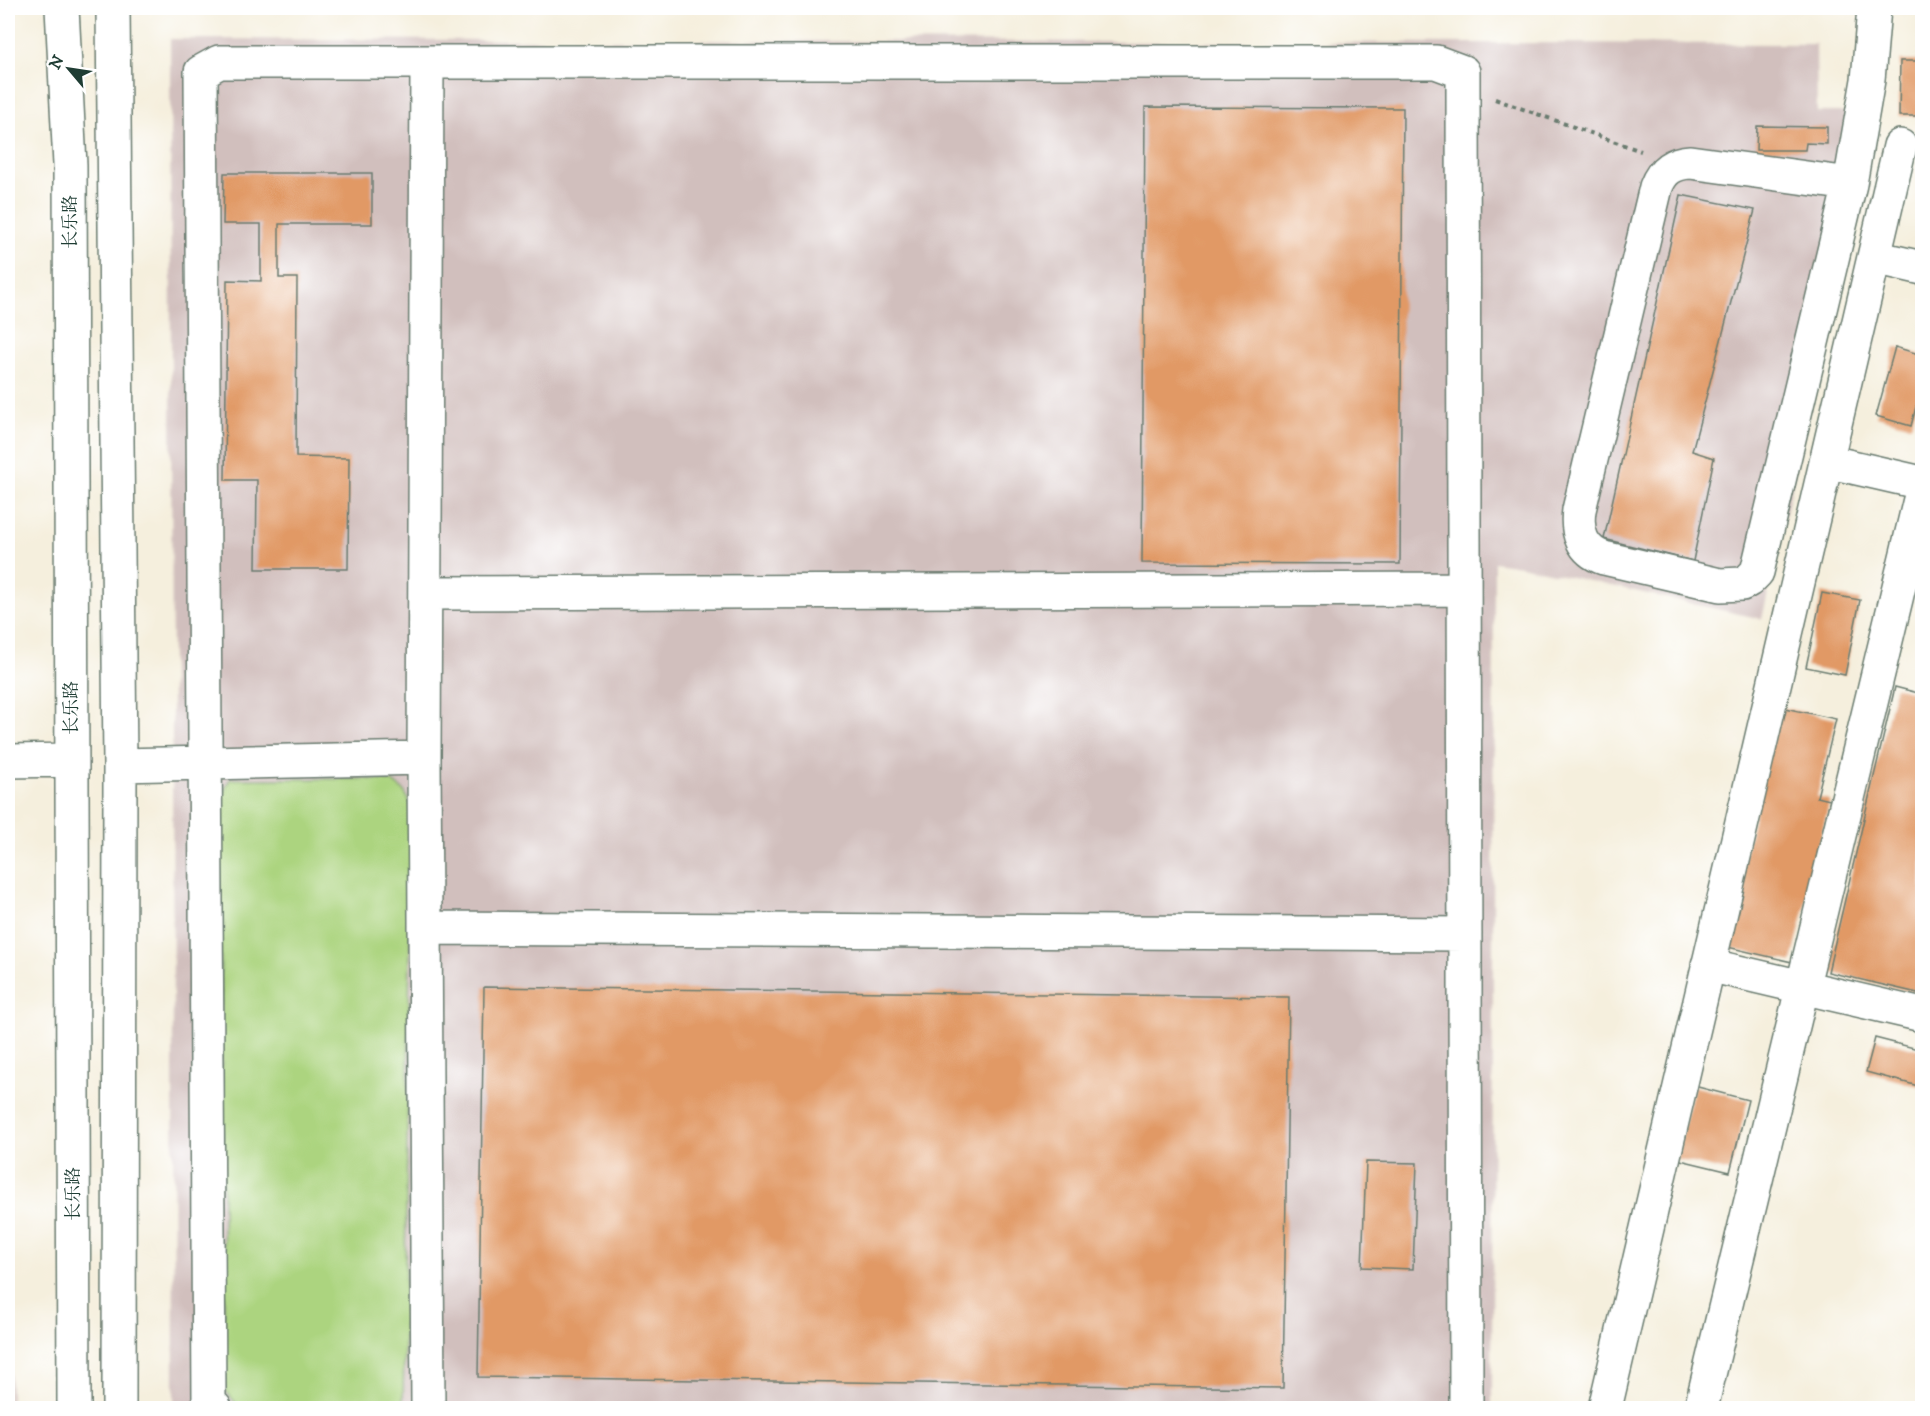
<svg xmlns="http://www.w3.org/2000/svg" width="1930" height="1416" font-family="'IM FELL DW Pica','Noto Serif SC',serif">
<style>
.industrial{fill:#d1bfbd}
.green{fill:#acd47f;stroke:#66885a;stroke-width:1.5}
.building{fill:#e19965}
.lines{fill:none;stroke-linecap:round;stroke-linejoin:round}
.minor-casing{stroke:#6a7b6f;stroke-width:36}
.path{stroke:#6a7b6f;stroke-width:4;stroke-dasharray:4.5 4.5;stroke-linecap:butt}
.minor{stroke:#fff;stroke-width:33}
.labels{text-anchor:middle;stroke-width:5;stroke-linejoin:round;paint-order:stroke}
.street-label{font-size:18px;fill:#1f3d34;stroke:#fff}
</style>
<rect width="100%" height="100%" fill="#fff"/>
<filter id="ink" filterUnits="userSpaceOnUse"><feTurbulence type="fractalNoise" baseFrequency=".0167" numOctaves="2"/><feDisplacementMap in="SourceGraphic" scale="12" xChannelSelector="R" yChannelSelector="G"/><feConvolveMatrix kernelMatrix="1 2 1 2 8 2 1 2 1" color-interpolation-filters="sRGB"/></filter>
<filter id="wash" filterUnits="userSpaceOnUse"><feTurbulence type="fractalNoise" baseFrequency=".008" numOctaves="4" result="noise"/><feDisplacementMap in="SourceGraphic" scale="24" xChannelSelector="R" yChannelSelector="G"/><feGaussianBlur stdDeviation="1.35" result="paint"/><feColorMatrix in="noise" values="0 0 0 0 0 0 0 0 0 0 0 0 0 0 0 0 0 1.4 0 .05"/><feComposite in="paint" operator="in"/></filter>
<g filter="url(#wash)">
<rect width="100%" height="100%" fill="#f5efdd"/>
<path class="industrial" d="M170 39 1816 44 1817 112H1877L1762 619 1521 566 1494 562 1492 1408H174Z
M8 1054 11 1408H8Z"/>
<path class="green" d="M230 779H367L391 781 404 791 412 808 403 1408H240L225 1390 219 801Z"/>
<g id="blocks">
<path class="building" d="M1900 61H1922V116H1899Z
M1145 107 1403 108 1400 564 1142 563Z
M1757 126 1827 127V144L1806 143 1805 150H1756Z
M224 173H372V224H279V278H297L296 457 349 458 348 569H256L257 480H225L227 280 261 281V224H223Z
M1681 195 1755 210 1692 451 1714 458 1693 561 1604 539Z
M1895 347 1922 355V384L1911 426 1876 416Z
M1822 593 1860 600 1845 675 1806 667Z
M1895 687 1922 694V994L1828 972Z
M1780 707 1836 719 1817 797 1830 800 1792 962 1723 946Z
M484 987 1289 997 1283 1388 478 1377Z
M1875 1038 1922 1050V1087L1866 1072Z
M1694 1086 1748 1100 1730 1172 1676 1159Z
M1366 1162 1417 1163 1413 1269 1362 1267Z"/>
</g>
</g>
<g filter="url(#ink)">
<use href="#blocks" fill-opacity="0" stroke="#6a7b6f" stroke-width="1.5"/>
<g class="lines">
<g class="minor-casing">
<path id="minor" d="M62 8 70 165 74 1408
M113 8 120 765 119 1408
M1850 184 1690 162C1672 163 1662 171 1656 187L1579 510C1576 532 1582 551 1604 558L1720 585 1742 584 1749 580 1757 572 1850 184 1868 80 1874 8
M1874 257 1922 268
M1826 461 1922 483
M425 593 1464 589
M424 758 427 62
M8 761 71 760
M120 765 424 758 428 1408
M425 928 1465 934
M1708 965 1922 1015
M215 1408 209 1402 201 72 219 62H1436L1463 72V88L1466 1408
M1605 1408 1900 146
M1701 1408 1922 491"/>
</g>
<path class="path" d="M1495 99 1641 151"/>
<use href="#minor" class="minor"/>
</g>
</g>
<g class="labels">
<g class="street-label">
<text transform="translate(70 222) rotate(-90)" y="6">长乐路</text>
<text transform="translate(71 708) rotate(-90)" y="6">长乐路</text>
<text transform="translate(73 1194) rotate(-90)" y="6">长乐路</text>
</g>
</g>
<rect width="1930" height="1416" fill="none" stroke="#fff" stroke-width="30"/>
<g transform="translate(69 69) rotate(299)" stroke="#ffffff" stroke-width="4.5" paint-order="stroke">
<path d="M0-4.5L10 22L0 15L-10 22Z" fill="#1f3d34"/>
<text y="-9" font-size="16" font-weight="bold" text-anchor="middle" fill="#1f3d34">N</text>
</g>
</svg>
